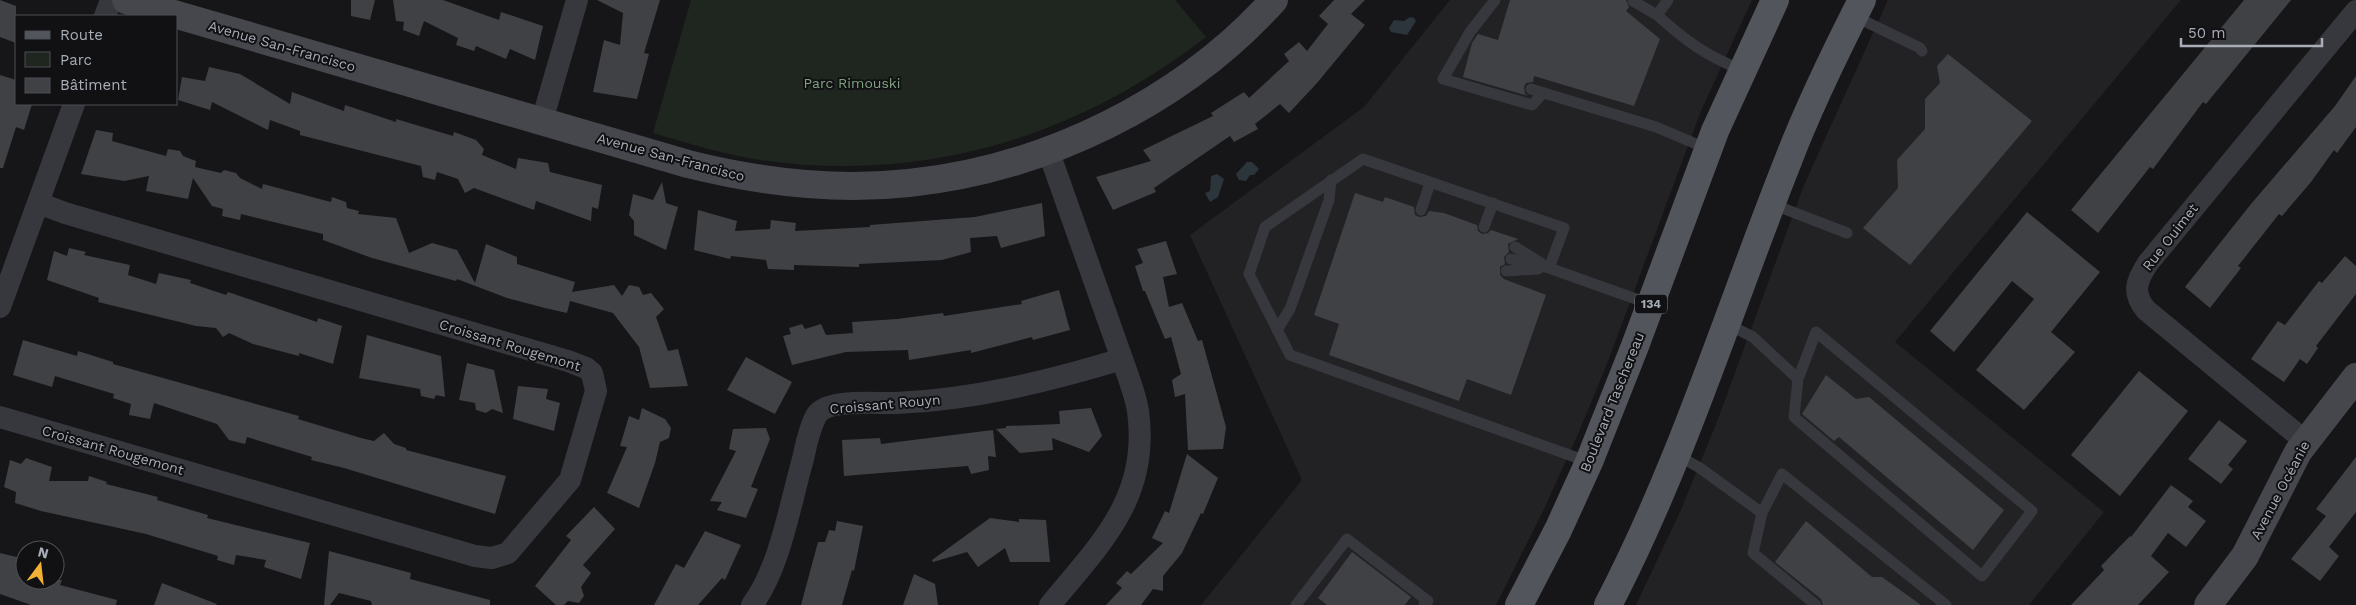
<svg xmlns="http://www.w3.org/2000/svg" width="2356" height="605" font-family="'Work Sans',sans-serif">
<style>
.built{fill:#222225}
.green{fill:#1e261f}
.water{fill:#2c353c}
.building{fill:#404145}
.lines{fill:none;stroke-linecap:round;stroke-linejoin:round}
.lane{stroke:#37383d;stroke-width:11}
.street{stroke:#37383d;stroke-width:22}
.secondary{stroke:#45474d;stroke-width:28}
.primary{stroke:#53555c;stroke-width:28}
.labels{text-anchor:middle;stroke-width:4;stroke-linejoin:round;paint-order:stroke}
.shield{fill:#111113;stroke:#7b7e86;stroke-width:1}
.shield-label{font-size:12px;font-weight:bold;fill:#a8adb8}
.street-label{font-size:14px;fill:#a8adb8;stroke:#111113}
.park-label{font-size:14px;fill:#7fa381;stroke:#111113}
</style>
<rect width="100%" height="100%" fill="#161618"/>
<path class="built" d="M1450 0H1752L1701 111 1607 364 1578 434 1545 507 1496 605H1201L1302 480 1190 235 1364 107Z
M1888 0H2181L1895 342 2104 512 2029 605H1636L1680 512 1718 419 1804 185Z"/>
<path class="green" d="M691 0H1175L1206 37C1073 140 916 186 748 158 716 152 684 142 653 133Z"/>
<path class="water" d="M1410 17 1414 18 1416 21 1407 35 1391 32 1389 28 1394 20 1404 21Z
M1247 162H1252L1259 169 1254 175H1250L1246 181 1239 180 1236 174Z
M1217 174 1224 179 1218 197 1210 202 1205 193 1210 191 1211 176Z"/>
<path class="building" d="M0 0 16 6V43L0 37Z
M351 0H375L370 20 351 16Z
M393 0H443L499 20 501 12 543 26 535 60 510 49 506 59 476 46 474 51 456 45 458 38 424 21 419 36 403 30 404 22 396 21Z
M597 0H660L644 53 649 54 637 99 593 92 604 40 620 45 623 13Z
M1334 0H1365L1351 14 1365 25 1317 83 1289 113 1280 104 1255 124 1258 129 1234 142 1230 136 1154 188 1156 192 1113 210 1096 177 1151 161 1143 150 1213 116 1211 113 1244 92 1249 98 1289 61 1284 54 1299 42 1307 51 1328 24 1319 16Z
M1510 0H1626L1629 7 1626 11 1660 39 1634 106 1534 76 1533 82 1526 83 1524 87 1525 94 1529 96 1463 77 1472 43 1478 34 1498 40Z
M2244 0H2291L2206 104 2203 102 2153 169 2150 167 2098 233 2071 210Z
M1948 54 2032 121 1910 265 1863 228 1898 188 1897 160 1925 129V99L1940 83 1937 66Z
M209 67 240 74 290 104 292 92 344 111 345 105 396 122V119L453 136 454 132 476 140 484 149 482 155 516 169 518 158 548 163 550 172 602 185 598 209 592 207 591 221 536 201 534 210 474 188 465 193 458 179 437 172 435 180 423 177 421 166 300 135V131L270 120 268 130 212 102 210 110 178 100 182 77 205 81Z
M0 75 16 80V104H32L24 130 16 127 3 168H0Z
M2356 76V127L2337 153 2334 150 2311 182 2282 216 2279 214 2238 266 2241 268 2210 308 2185 287 2251 204 2335 106Z
M96 130 113 133 112 141 166 156 168 149 180 151 183 156 196 161 195 167 221 173 224 170 236 173 240 178 262 189 263 184 331 202 332 197 346 202 347 208 359 211 358 214 396 218 409 253 432 243 457 250 475 283 486 244 517 257V264L575 282 572 292 614 285 622 296 629 285 639 287 643 295 651 293 664 309 656 317 668 351 678 349 688 386 650 388 639 347 613 313 570 301 567 313 545 308 507 298 457 279 456 281 372 258 323 240V234L241 214 240 220 222 216 223 209 212 206 193 178 188 199 146 191 149 176 124 181 81 174Z
M662 182 666 203 678 207 666 250 634 235V221L629 215 633 194 653 200Z
M1355 193 1383 202 1385 197 1414 207 1415 215 1419 217 1426 216 1429 211 1444 213 1477 225 1478 231 1482 234 1488 233 1491 230 1518 239 1508 244 1509 252 1504 257 1505 264 1500 267V275L1504 279 1546 295 1511 395 1467 379 1459 401 1329 355 1339 324 1314 315Z
M1042 203 1045 236 1001 248 997 236 970 238 971 252 942 260 859 264V267L794 265V270L768 269 766 260 731 256 730 259 694 250 698 210 737 221 735 231 770 229 771 220 796 223 795 231 870 227V225L975 217Z
M2027 212 2100 272 2051 332 2075 352 2024 410 1976 370 2034 299 2012 281 1954 352 1930 331Z
M1166 241 1177 274 1163 277 1169 307 1182 303 1198 341 1202 340 1226 427 1223 449 1188 450 1185 394 1175 397 1172 380 1181 374 1171 337 1165 339 1145 291H1143L1135 266 1143 263 1137 249Z
M69 248 86 252 84 255 130 265 128 275 156 284 159 273 191 280 190 283 226 295 228 292 317 322 318 318 342 326 333 364 299 353V356L253 344 229 333 223 337 216 328 196 326 98 302 99 298 47 280 54 251 67 256Z
M2345 256 2356 266V294L2316 346 2318 348 2307 364 2300 359 2284 382 2251 359 2278 321 2285 325 2319 281 2322 283Z
M1059 290 1070 330 1033 340 1032 337 971 353V350L909 360 908 350 846 352 792 365 783 336 791 334 789 328 802 324 805 329 821 324 826 335 853 333 852 322 897 319 943 313 944 316 1022 304 1021 301Z
M367 335 441 356 445 397 436 395 434 399 421 396 420 389 359 378Z
M23 340 77 356 78 351 113 362V364L299 416 298 419 361 438 374 441 384 433 394 444 406 448V450L506 476 495 514 344 468 311 460 312 457 247 437 245 444 229 440 217 424 154 403 150 419 129 415 131 404 113 398 114 394 55 376 52 387 13 375Z
M746 357 792 382 775 414 727 390Z
M467 363 494 370 503 413 492 409 486 413 476 410 475 403 459 400Z
M2139 371 2188 411 2120 496 2071 455Z
M1826 375 1856 399 1869 397 2004 510 1973 550 1839 437 1834 441 1802 414Z
M518 386 548 389 546 399 560 403 554 431 513 419Z
M642 408 665 419 671 428 669 438 660 442 655 463 639 508 607 493 627 447 620 446 629 416 639 420Z
M1091 408 1102 436 1089 452 1052 438 1053 450 1020 453 996 429 1006 428V426L1060 424 1059 411Z
M2219 420 2247 441 2228 465 2233 469 2221 484 2188 459Z
M766 428 770 439 751 487 758 489 746 518 717 510 722 502 710 501 736 451 729 449 733 429Z
M993 430 996 457 988 456 989 470 971 474 968 466 844 476 842 440 880 438 881 444Z
M1187 454 1218 478 1203 514 1201 513 1182 553 1163 576V591L1153 589 1141 605H1106L1122 588 1116 583 1127 571 1131 574 1163 543 1152 538 1165 511 1169 513Z
M2356 457V512L2329 547 2339 556 2320 581 2291 559 2326 516 2316 509Z
M26 458 52 467 49 481H88L89 476 107 482 106 484 158 497 157 500 208 515 207 518 310 543 301 579 264 567 266 560 236 555 234 565 217 560 218 556 146 534 41 511 15 503 16 492 4 487 10 460 21 464Z
M2171 485 2193 501 2188 507 2206 521 2186 547 2168 533 2151 556 2169 572 2138 605H2071L2104 570 2101 566 2130 536 2131 537Z
M594 507 615 529 583 565 591 573 581 587 584 596 579 603 568 601 564 605H556L535 586 571 540 566 536Z
M990 518 1019 522V519L1046 520 1050 562H1010L1005 548 978 567 967 552 933 562 932 560Z
M837 521 863 526 854 571 852 570 842 605H801L818 542H825L829 530 835 531Z
M1806 521 1872 577H1882L1921 605H1823L1821 599 1775 562Z
M705 531 741 545 725 580 722 578 698 605H654L676 564 684 568Z
M329 551 411 573 410 579 490 600V605H372L371 601 339 593 330 605H324Z
M1352 552 1411 597 1405 605H1327L1318 598Z
M0 553 25 559V580H62L60 585 117 600 116 605H31L0 594Z
M914 574 935 584 938 605H903Z
M162 583 217 604 216 605H154Z"/>
<g class="lines">
<path class="lane" d="M1495 0 1470 32 1443 79 1532 105 1543 93
M1668 0 1657 15C1687 42 1704 54 1741 70
M1633 1 1657 15
M1854 16 1920 48 1922 51
M1531 89 1656 127 1708 149
M1772 204 1847 233
M1421 210 1430 183
M1484 227 1493 203
M1515 247 1541 263
M1511 259 1549 268 1650 304
M1549 268 1564 228 1363 159 1265 227 1249 274 1290 355 1589 462
M1506 271 1538 269
M1727 324 1753 337 1798 379
M1277 330 1290 309 1329 200 1331 180
M1816 332 2032 511 1982 576 1794 417 1798 379Z
M1677 455 1700 468 1762 513
M1296 605 1347 539 1428 601 1424 605
M1816 605 1753 553 1762 513 1782 474 1946 605"/>
<path class="street" d="M105 16 111 0
M542 121 577 0
M1048 150 1122 359C1128 376 1135 393 1138 411 1150 498 1100 544 1050 605
M0 307 74 104
M0 417 475 556 492 558 508 553 570 480 596 391 592 373 586 368 568 361 65 213 38 203
M2305 441 2146 310C2132 293 2136 281 2148 263L2356 11
M752 605C780 568 790 504 803 459 806 445 809 429 816 416 826 398 878 404 896 403 973 400 1049 381 1122 359"/>
<path class="secondary" d="M126 0 688 164C760 182 835 191 909 183 1045 169 1182 102 1274 0
M2208 605 2245 556 2298 452 2356 377"/>
<path class="primary" d="M1519 605 1558 530 1589 462 1635 346 1715 131 1775 0
M1608 605C1682 463 1729 309 1788 161 1809 106 1835 53 1862 0"/>
</g>
<g class="labels">
<rect class="shield" x="1635" y="294.5" width="32" height="19" rx="4"/>
<g class="shield-label">
<text x="1651" y="308">134</text>
</g>
<g class="street-label">
<text transform="translate(282 46) rotate(16)" y="5">Avenue San-Francisco</text>
<text transform="translate(671 157) rotate(15)" y="5">Avenue San-Francisco</text>
<text transform="translate(2170 237) rotate(-52)" y="5">Rue Ouimet</text>
<text transform="translate(510 345) rotate(17)" y="5">Croissant Rougemont</text>
<text transform="translate(1612 402) rotate(-68)" y="5">Boulevard Taschereau</text>
<text transform="translate(885 404) rotate(-5)" y="5">Croissant Rouyn</text>
<text transform="translate(113 450) rotate(16)" y="5">Croissant Rougemont</text>
<text transform="translate(2280 490) rotate(-62)" y="5">Avenue Océanie</text>
</g>
<g class="park-label">
<text x="852" y="88">Parc Rimouski</text>
</g>
</g>
<rect x="15" y="15" width="162" height="90" fill="#111113" stroke="#4d4f55"/>
<rect x="25" y="31" width="25" height="8" fill="#53555c" stroke="#4d4f55"/>
<text x="60" y="40" font-size="15" fill="#a8adb8">Route</text>
<rect x="25" y="52" width="25" height="15" fill="#1e261f" stroke="#4d4f55"/>
<text x="60" y="65" font-size="15" fill="#a8adb8">Parc</text>
<rect x="25" y="78" width="25" height="15" fill="#404145" stroke="#4d4f55"/>
<text x="60" y="90" font-size="15" fill="#a8adb8">Bâtiment</text>
<g transform="translate(40 565) rotate(15)"><circle r="24" fill="#111113" stroke="#4d4f55"/>
<path d="M0-4L9 19L0 12L-9 19Z" fill="#f2b134"/>
<text y="-8" font-size="14" font-weight="bold" text-anchor="middle" fill="#a8adb8">N</text>
</g>
<path d="M2181 38v8h141v-8" fill="none" stroke="#a8adb8" stroke-width="2.5"/>
<text x="2188" y="38" font-size="15" fill="#a8adb8" stroke="#111113" stroke-width="4" paint-order="stroke">50 m</text>
</svg>
